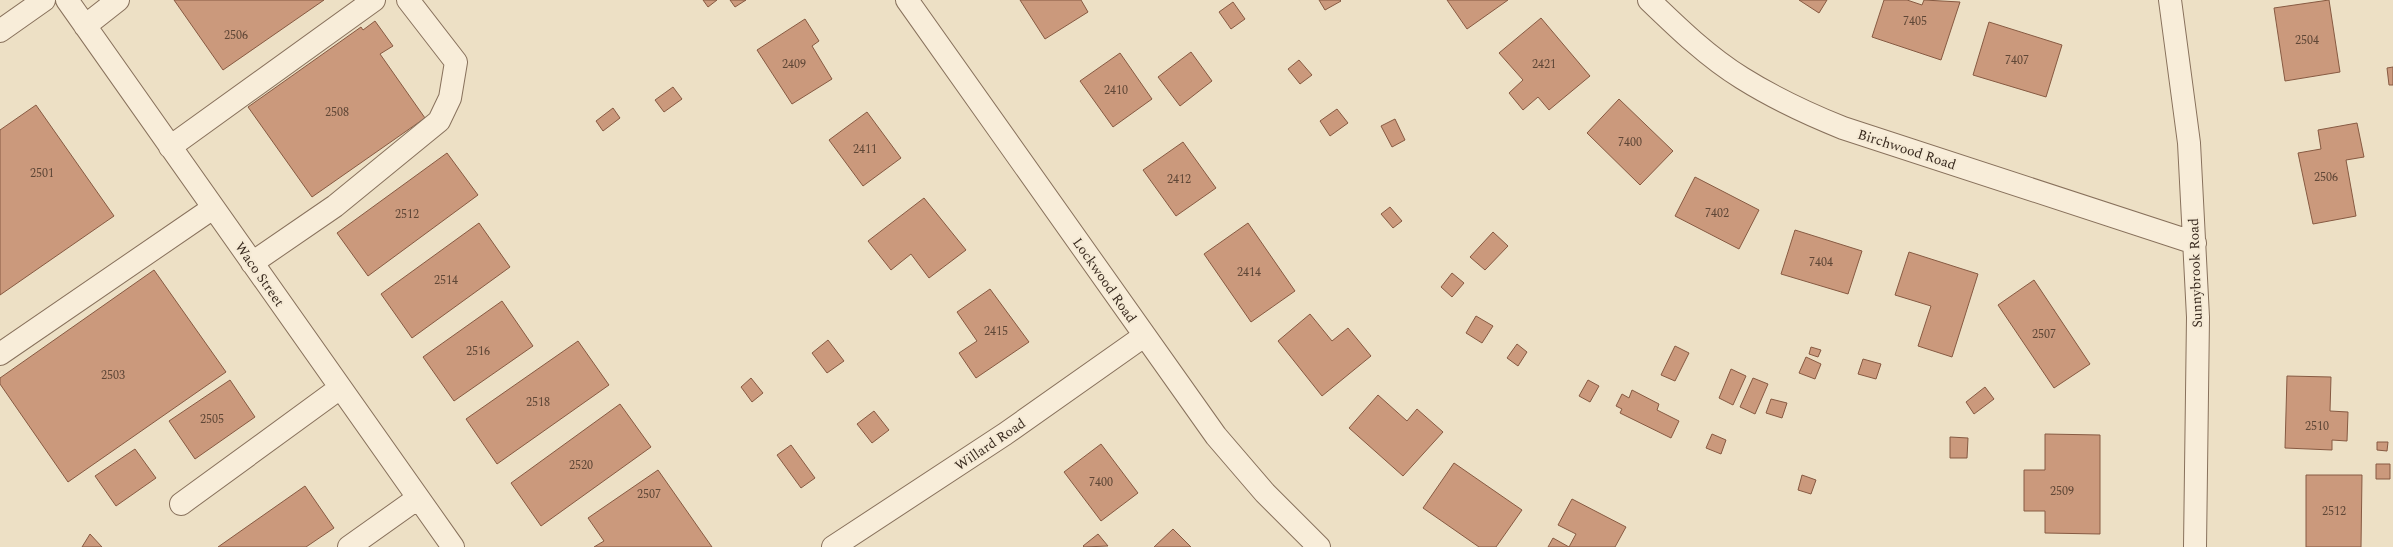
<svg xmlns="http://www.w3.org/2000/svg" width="2393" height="547" font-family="Spectral,serif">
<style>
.building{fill:#cb997c;stroke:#875a42}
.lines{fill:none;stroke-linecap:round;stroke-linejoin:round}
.minor-casing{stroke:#88715c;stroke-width:24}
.minor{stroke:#f8edd9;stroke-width:22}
.labels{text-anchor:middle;stroke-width:4;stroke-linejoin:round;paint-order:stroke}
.number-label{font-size:12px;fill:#5e4636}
.street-label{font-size:14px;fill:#392a1f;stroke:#f5ead5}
</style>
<rect width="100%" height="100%" fill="#ede0c5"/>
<path class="building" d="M174 0H324L223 70Z
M703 0H717L708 7Z
M730 0H746L735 7Z
M1020 0H1081L1088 12 1045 39Z
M1319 0H1340L1341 1 1325 10Z
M1447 0H1508L1467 29Z
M1799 0H1827L1819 13Z
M1884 0H1907L1922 5 1924 0 1960 2 1941 60 1872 37Z
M2329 0 2340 72 2285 81 2274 8Z
M1233 2 1245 19 1231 29 1219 12Z
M1541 18 1590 76 1549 110 1538 97 1523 110 1509 93 1523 80 1499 53Z
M805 19 819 41 812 46 832 79 792 104 757 50Z
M375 21 393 46 380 54 425 118 312 197 248 107 361 27 363 30Z
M1989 22 2062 45 2046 97 1973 75Z
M1191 52 1212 81 1180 106 1158 77Z
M1120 53 1152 99 1113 127 1080 81Z
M1299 60 1312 75 1300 84 1288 69Z
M2393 67V85H2389L2387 68Z
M673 87 682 99 664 112 655 100Z
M1619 99 1673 151 1640 185 1587 133Z
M36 105 114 216 0 295V130Z
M613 108 620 118 603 131 596 121Z
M1337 109 1348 123 1330 136 1320 121Z
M867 112 901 158 863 186 829 140Z
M1395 119 1405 140 1392 147 1381 126Z
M2357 123 2364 157 2346 160 2356 216 2313 224 2298 153 2321 149 2318 130Z
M1183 142 1216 188 1176 216 1143 170Z
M447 153 478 195 368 276 337 233Z
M1695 177 1759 210 1739 249 1675 216Z
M924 198 966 250 929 278 911 254 891 270 868 241Z
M1390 207 1402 221 1393 228 1381 214Z
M479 223 510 267 412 338 381 294Z
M1248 223 1295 291 1251 322 1204 254Z
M1795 230 1862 251 1848 294 1781 274Z
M1493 232 1508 246 1485 270 1470 257Z
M1909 252 1978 274 1952 357 1918 346 1931 306 1895 295Z
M154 270 226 372 68 482 0 384V378Z
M1452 273 1464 283 1452 297 1441 287Z
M2034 280 2090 364 2054 388 1998 305Z
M990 289 1029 342 976 378 959 353 977 341 957 312Z
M502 301 533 346 454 401 423 357Z
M1310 314 1332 341 1348 328 1371 356 1322 396 1278 341Z
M1476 316 1493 326 1482 343 1466 333Z
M828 340 844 361 827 373 812 353Z
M578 341 609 385 497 464 466 419Z
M1517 344 1527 352 1518 366 1507 358Z
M1675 346 1689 353 1675 381 1661 375Z
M1811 347 1821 350 1818 357 1809 354Z
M1806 357 1821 364 1815 379 1799 373Z
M1863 359 1881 364 1876 379 1858 374Z
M1731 369 1746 376 1733 405 1719 398Z
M2287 376 2331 377 2330 411 2348 412 2347 441 2332 440V450L2285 448Z
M751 378 763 393 752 402 741 387Z
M1753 378 1768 384 1755 414 1740 407Z
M230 380 255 417 195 459 169 421Z
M1588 380 1599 386 1590 402 1579 396Z
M1985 387 1994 399 1974 414 1966 402Z
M1632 390 1659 404 1657 410 1679 421 1671 438 1620 413 1622 409 1616 406 1622 394 1629 398Z
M1378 395 1407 421 1417 409 1443 432 1403 476 1349 428Z
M1771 399 1787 403 1782 418 1766 413Z
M620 404 651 447 541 526 511 483Z
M874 411 889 430 872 443 857 424Z
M1712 434 1726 440 1721 454 1706 448Z
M2045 434 2100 435V534L2045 533V511H2024V470H2045Z
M1950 437 1968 438 1967 458H1950Z
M2377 442H2388L2387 451 2377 450Z
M1101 444 1138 493 1101 521 1064 472Z
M791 445 815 478 801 488 777 455Z
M135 449 156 478 116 506 95 476Z
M1454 463 1522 510 1496 547H1479L1423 508Z
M2376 464H2390V479H2376Z
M658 470 712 547H594L604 541 588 518Z
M1802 475 1816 480 1811 494 1798 490Z
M2306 475H2362L2361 547H2306Z
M305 486 334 528 306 547H218Z
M1572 499 1626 527 1615 547H1548L1553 538 1569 547 1576 534 1558 525Z
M1173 529 1191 547H1154Z
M90 534 102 547H82Z
M1098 534 1108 546 1084 547 1083 546Z"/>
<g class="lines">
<g class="minor-casing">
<path id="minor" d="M67 0 453 547
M907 0 1216 436 1265 493 1319 547
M1649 0C1678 28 1708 57 1742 78 1774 98 1808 114 1843 128L2195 243
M2170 0 2189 143 2198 317 2195 547
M85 26 118 0
M0 31 44 0
M170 147 374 0
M252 263 335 206 439 121 450 98 456 62 408 0
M0 354 213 208
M181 504 340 388
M349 547 418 498
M833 547 1005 434 1144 336"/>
</g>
<use href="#minor" class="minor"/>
</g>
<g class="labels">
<g class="number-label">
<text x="1915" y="25">7405</text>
<text x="236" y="39">2506</text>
<text x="2307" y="44">2504</text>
<text x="2017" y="64">7407</text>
<text x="794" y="68">2409</text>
<text x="1544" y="68">2421</text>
<text x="1116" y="94">2410</text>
<text x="337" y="116">2508</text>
<text x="1630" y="146">7400</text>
<text x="865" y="153">2411</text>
<text x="42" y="177">2501</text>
<text x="2326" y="181">2506</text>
<text x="1179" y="183">2412</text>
<text x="1717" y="217">7402</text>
<text x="407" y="218">2512</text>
<text x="1821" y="266">7404</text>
<text x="1249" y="276">2414</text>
<text x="446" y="284">2514</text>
<text x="996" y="335">2415</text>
<text x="2044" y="338">2507</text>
<text x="478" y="355">2516</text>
<text x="113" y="379">2503</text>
<text x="538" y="406">2518</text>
<text x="212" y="423">2505</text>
<text x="2317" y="430">2510</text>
<text x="581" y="469">2520</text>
<text x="1101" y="486">7400</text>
<text x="2062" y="495">2509</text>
<text x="649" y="498">2507</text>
<text x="2334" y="515">2512</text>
</g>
<g class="street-label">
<text transform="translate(1907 149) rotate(18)" y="5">Birchwood Road</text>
<text transform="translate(2195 273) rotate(-92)" y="5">Sunnybrook Road</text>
<text transform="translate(260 274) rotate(55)" y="5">Waco Street</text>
<text transform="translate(1105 280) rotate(55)" y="5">Lockwood Road</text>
<text transform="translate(990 444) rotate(-34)" y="5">Willard Road</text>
</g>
</g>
</svg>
